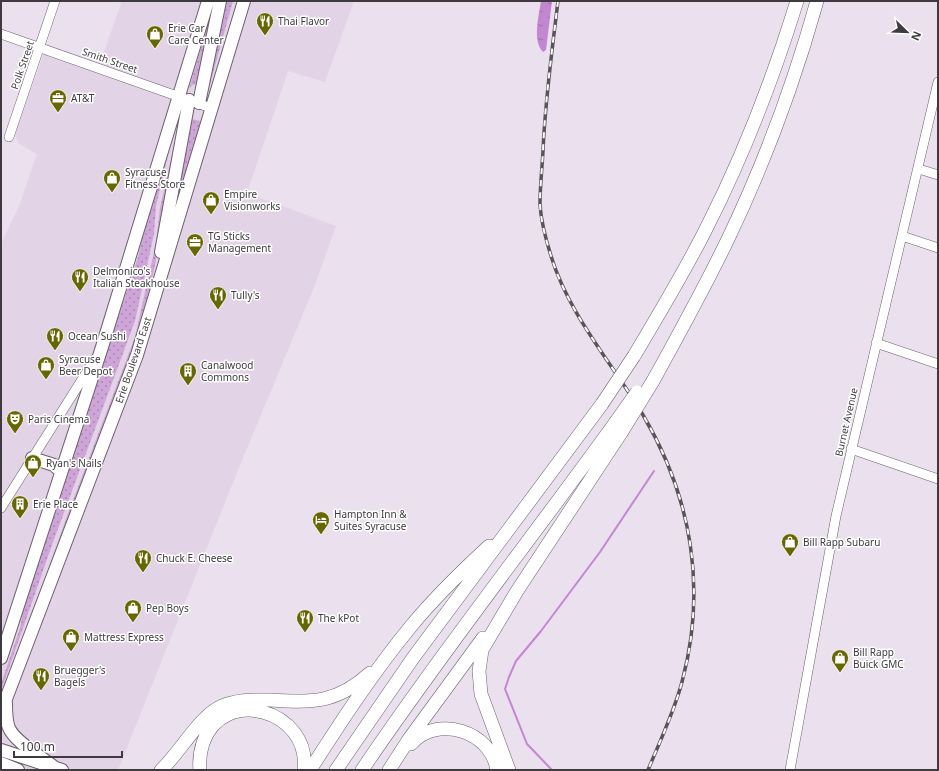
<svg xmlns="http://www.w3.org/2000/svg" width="939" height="771" font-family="'Noto Sans',sans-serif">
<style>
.built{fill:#e3d3e6}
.grass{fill:url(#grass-dots)}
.water{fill:url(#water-ripples)}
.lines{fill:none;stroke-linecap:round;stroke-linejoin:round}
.stream{stroke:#c386d1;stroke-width:2}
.minor-casing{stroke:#6b626d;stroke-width:10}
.major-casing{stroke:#6b626d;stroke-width:14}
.highway-casing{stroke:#6b626d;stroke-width:14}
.minor{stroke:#fff;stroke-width:9}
.major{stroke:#fff;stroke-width:12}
.highway{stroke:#fff;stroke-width:13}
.rail-casing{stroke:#59545a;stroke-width:3.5}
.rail{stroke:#fff;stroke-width:2;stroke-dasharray:6;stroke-linecap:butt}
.highway-bridge-casing{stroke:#6b626d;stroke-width:14;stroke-linecap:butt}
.highway-bridge{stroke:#fff;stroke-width:13}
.labels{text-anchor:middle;stroke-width:3;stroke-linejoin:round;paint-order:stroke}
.poi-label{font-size:10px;fill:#3e3a3f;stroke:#fff;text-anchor:start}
.street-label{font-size:10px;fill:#3e3a3f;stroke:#fff}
</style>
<defs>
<pattern id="grass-dots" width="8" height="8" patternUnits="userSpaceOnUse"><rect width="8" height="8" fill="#cfa5d9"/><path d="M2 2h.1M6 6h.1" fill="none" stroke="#a987b1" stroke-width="1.8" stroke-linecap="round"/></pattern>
<pattern id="water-ripples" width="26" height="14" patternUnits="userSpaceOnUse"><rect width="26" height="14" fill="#c386d1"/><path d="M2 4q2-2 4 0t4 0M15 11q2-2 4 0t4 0" fill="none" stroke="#a06fab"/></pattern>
</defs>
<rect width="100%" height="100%" fill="#ebe0ed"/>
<path class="built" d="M122 1H354L325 82 288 71 247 193 336 226 315 285 236 475 118 770H1V244L19 206 37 154 19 144 15 135 47 44 100 63Z"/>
<path class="grass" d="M224 1H233L210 84 207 85Z
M213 7 197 84 192 85 189 89Z
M181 116 185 117 143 324 24 639 67 516 135 337 156 243 160 208Z
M191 119 201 121 179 194 177 195Z
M175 125 156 206 154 234 135 321 52 545 1 691V684L20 628 24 605 138 257 146 218Z"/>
<path class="water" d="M541 1H552L546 50 543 52C532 41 539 15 541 1Z"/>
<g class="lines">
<path class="stream" d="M552 770 527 744 505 689 509 677 516 661 541 631 600 552 654 471"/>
<g class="minor-casing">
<path id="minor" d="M1 34 211 108
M9 137 55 1
M919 169 938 175
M902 236 938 248
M876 343 938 364
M851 449 938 479
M1 508 95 359
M790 770 836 516 938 82"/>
</g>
<g class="major-casing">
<path id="major" d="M199 103 220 1
M161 252 189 100
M32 458 54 465 61 472
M1 658 102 347 208 1
M6 703C6 712 6 721 9 728 15 742 42 757 54 767
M1 712 137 355 244 1
M1 750 62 770
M1 763 18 770"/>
</g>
<g class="highway-casing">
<path id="highway" d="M634 356C659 314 685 271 707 227 744 154 773 79 797 1
M653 381C679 334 705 287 728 239 765 162 794 83 817 1
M411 744C437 714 491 731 497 770
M161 770C180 753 199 716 222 706 238 699 254 700 270 700 313 703 337 703 370 673
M200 770C199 761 200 752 203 743 223 685 311 710 304 770
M310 770C342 720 374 671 412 625 435 597 462 571 489 546
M336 770 413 658 602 404
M362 770C442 652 531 539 615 423
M389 770 409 739 483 638
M509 770 481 694 479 671 482 650 517 591 621 433"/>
</g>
<use href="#minor" class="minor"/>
<use href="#major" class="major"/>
<use href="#highway" class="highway"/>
<g class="rail-casing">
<path id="rail" d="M558 1C552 51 545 101 543 151 542 169 540 187 540 204 541 222 546 240 551 256 569 315 612 363 643 415 692 498 707 589 682 682 674 712 660 741 648 770"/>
</g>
<use href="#rail" class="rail"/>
<g class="highway-bridge-casing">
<path id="highway-bridge" d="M602 404 634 356
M615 423 637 392
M621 433 653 381"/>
</g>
<use href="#highway-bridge" class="highway-bridge"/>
</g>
<defs>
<g id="restaurant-pin" transform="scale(0.9)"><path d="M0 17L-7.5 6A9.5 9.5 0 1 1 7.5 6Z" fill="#676701" stroke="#fff"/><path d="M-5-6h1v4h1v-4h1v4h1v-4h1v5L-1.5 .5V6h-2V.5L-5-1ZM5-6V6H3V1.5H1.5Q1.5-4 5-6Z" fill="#fff"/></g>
<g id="shop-pin" transform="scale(0.9)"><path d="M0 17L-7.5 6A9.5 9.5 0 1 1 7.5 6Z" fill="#676701" stroke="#fff"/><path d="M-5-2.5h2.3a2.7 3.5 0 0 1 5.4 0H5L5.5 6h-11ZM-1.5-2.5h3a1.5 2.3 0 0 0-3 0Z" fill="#fff"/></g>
<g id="office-pin" transform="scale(0.9)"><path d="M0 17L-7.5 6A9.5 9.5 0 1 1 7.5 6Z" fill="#676701" stroke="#fff"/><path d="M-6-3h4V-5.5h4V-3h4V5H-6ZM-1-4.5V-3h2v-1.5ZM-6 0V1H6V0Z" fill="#fff"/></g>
<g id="building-pin" transform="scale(0.9)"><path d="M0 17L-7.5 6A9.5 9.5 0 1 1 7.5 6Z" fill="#676701" stroke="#fff"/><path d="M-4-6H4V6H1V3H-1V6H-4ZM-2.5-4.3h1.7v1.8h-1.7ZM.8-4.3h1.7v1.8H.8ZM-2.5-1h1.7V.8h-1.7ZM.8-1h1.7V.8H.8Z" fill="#fff"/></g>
<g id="theatre-pin" transform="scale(0.9)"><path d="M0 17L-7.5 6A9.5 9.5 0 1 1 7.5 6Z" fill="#676701" stroke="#fff"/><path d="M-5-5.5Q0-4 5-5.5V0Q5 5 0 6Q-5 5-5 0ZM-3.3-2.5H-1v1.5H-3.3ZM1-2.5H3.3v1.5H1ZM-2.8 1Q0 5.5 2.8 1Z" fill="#fff"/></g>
<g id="hotel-pin" transform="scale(0.9)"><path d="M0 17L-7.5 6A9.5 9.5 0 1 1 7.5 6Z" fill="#676701" stroke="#fff"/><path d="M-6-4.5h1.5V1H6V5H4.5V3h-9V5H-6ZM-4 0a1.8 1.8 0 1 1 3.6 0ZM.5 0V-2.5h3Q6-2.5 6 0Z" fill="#fff"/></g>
</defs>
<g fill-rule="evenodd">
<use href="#restaurant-pin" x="265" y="21"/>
<use href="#shop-pin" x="155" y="34"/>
<use href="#office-pin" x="58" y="98"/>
<use href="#shop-pin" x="112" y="178"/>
<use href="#shop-pin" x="211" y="200"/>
<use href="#office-pin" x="195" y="242"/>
<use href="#restaurant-pin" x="80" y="277"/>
<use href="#restaurant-pin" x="218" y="295"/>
<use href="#restaurant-pin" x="55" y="336"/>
<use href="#shop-pin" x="46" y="365"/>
<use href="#building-pin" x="188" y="371"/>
<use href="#theatre-pin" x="15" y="419"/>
<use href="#shop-pin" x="33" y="463"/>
<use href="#building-pin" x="20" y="504"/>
<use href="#hotel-pin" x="321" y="520"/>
<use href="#shop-pin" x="790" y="542"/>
<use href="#restaurant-pin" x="143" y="558"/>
<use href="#shop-pin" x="133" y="608"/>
<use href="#restaurant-pin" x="305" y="618"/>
<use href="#shop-pin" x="71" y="637"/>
<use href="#shop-pin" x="840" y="658"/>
<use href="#restaurant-pin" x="41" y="676"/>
</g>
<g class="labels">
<g class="poi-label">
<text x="278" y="25">Thai Flavor</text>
<text x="168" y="32">Erie Car<tspan x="168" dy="12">Care Center</tspan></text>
<text x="71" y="102">AT&amp;T</text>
<text x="125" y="176">Syracuse<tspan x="125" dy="12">Fitness Store</tspan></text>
<text x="224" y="198">Empire<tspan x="224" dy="12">Visionworks</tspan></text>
<text x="208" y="240">TG Sticks<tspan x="208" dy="12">Management</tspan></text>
<text x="93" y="275">Delmonico's<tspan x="93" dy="12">Italian Steakhouse</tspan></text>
<text x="231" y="299">Tully's</text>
<text x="68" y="340">Ocean Sushi</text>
<text x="59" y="363">Syracuse<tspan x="59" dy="12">Beer Depot</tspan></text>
<text x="201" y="369">Canalwood<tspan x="201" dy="12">Commons</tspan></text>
<text x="28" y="423">Paris Cinema</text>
<text x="46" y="467">Ryan's Nails</text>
<text x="33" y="508">Erie Place</text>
<text x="334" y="518">Hampton Inn &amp;<tspan x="334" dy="12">Suites Syracuse</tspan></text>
<text x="803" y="546">Bill Rapp Subaru</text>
<text x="156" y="562">Chuck E. Cheese</text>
<text x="146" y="612">Pep Boys</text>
<text x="318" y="622">The kPot</text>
<text x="84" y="641">Mattress Express</text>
<text x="853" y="656">Bill Rapp<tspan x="853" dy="12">Buick GMC</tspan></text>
<text x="54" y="674">Bruegger's<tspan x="54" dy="12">Bagels</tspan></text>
</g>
<g class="street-label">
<text transform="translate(110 60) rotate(19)" y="4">Smith Street</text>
<text transform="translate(22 65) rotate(-71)" y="4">Polk Street</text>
<text transform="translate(133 360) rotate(-71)" y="4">Erie Boulevard East</text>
<text transform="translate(846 422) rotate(-77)" y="4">Burnet Avenue</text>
</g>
</g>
<rect width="939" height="771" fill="none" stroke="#3e3a3f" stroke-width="4"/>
<g transform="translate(907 32) rotate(113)" stroke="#ffffff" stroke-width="3" paint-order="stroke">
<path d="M0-3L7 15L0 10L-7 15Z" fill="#3e3a3f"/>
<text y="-6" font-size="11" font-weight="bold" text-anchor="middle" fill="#3e3a3f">N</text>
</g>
<path d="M14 751v6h108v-6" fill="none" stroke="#3e3a3f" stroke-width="2"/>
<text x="20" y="751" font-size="12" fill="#3e3a3f" stroke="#ffffff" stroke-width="3" paint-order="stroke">100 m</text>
</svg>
